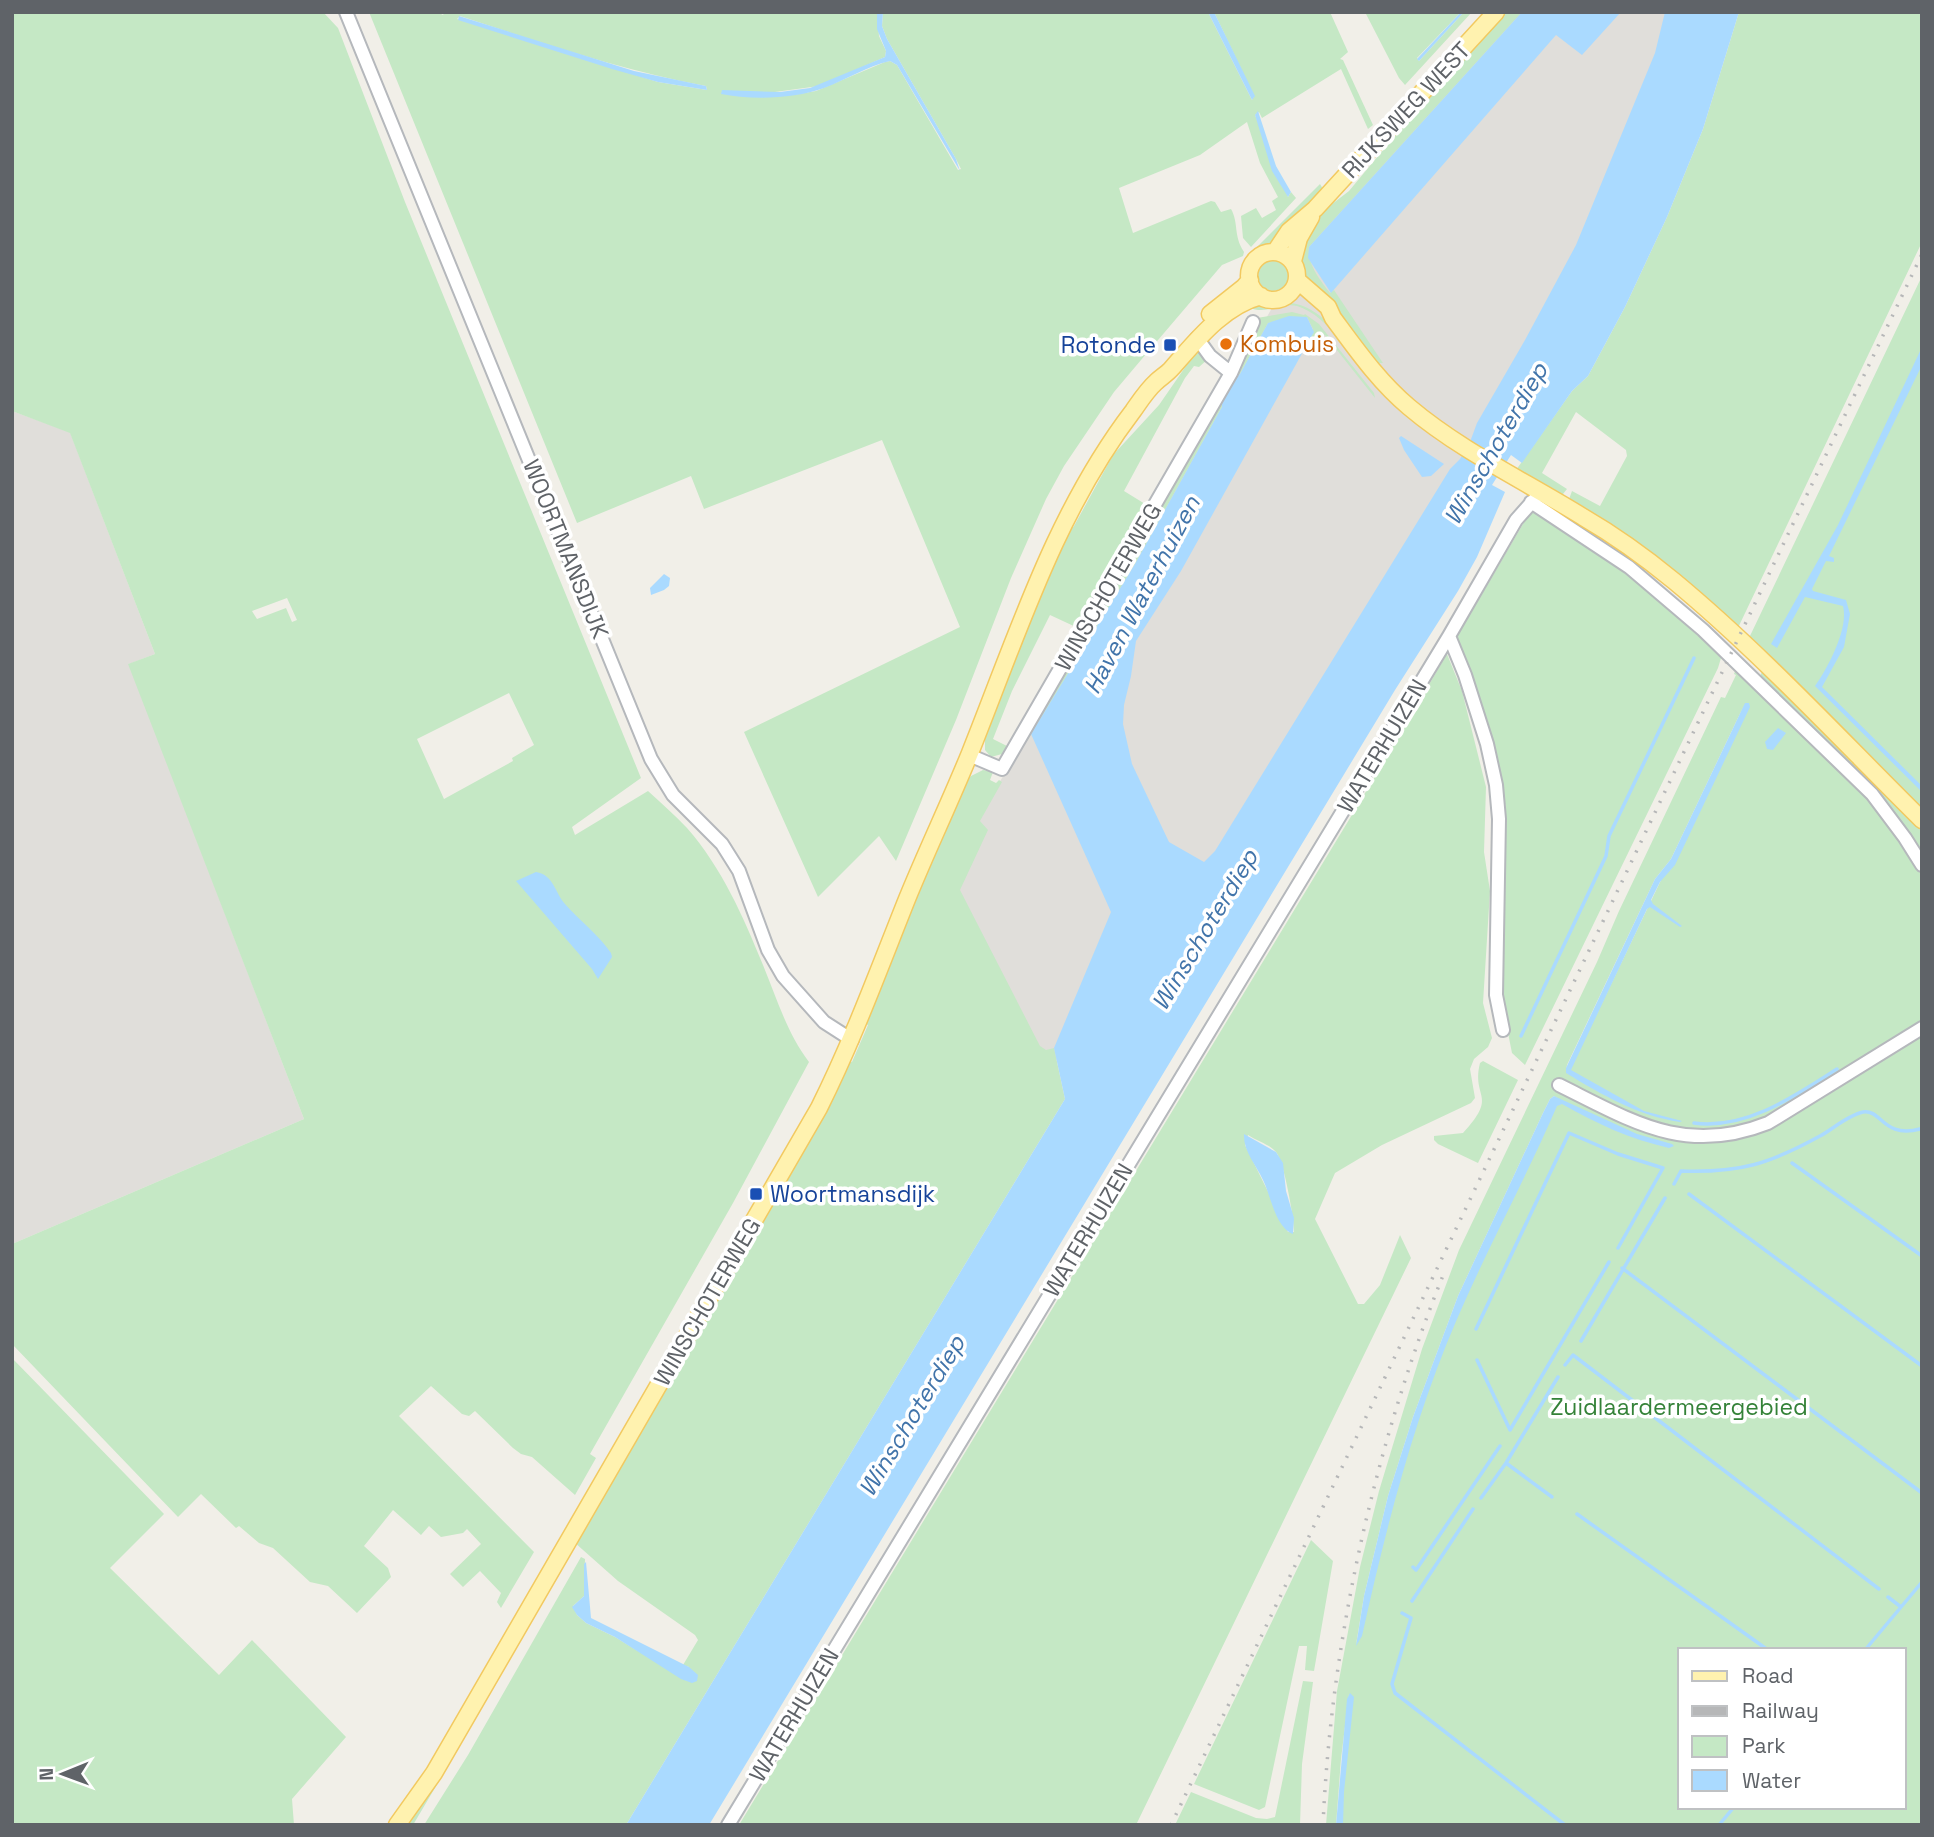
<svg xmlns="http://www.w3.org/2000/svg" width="1934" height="1837" font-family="'Space Grotesk',sans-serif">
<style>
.industrial{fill:#e0deda}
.green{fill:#c5e8c5;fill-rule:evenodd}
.water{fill:#aadaff}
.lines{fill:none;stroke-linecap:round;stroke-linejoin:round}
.stream{stroke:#aadaff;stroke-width:3.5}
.minor-casing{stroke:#b5b8bc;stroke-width:16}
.major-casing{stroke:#f2c960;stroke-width:19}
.minor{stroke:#fff;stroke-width:12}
.major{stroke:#fff2af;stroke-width:16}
.rail{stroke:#b6b7b8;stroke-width:3.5;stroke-dasharray:2 9;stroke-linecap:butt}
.food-dot{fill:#e8710a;stroke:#fff;stroke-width:2.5}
.transit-dot{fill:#1a4fb4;stroke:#fff;stroke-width:2.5}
.labels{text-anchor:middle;stroke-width:7;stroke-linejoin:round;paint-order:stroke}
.street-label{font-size:23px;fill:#5f6368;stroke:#fff}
.food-label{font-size:23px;fill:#c56008;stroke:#fff;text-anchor:start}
.transit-label{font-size:23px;fill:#164399;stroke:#fff;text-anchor:end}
.park-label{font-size:23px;fill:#348238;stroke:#fff}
.water-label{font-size:24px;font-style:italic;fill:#4174aa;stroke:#fff}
</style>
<rect width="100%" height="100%" fill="#f1efe8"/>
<path class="industrial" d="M1519 12H1688L1610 218 1296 768 1050 1068 948 879 975 823 1124 575 1273 306 1287 303 1298 294 1304 276 1299 260 1307 244Z
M12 411 70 432 155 654 129 664 304 1119 12 1244Z"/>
<path class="green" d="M12 12H323L338 28 405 202 641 778 572 827 575 835 648 791C661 803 675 815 687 828 722 868 743 916 763 965 777 999 787 1033 809 1062L733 1203 590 1454 596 1458 575 1495 532 1457 521 1454 513 1448 475 1411 469 1416 462 1414 431 1386 399 1416 534 1552 501 1608 497 1602 501 1593 480 1571 463 1587 450 1574 481 1544 467 1529 463 1533 441 1537 429 1526 421 1535 393 1510 364 1546 388 1568 391 1577 357 1613 328 1586 310 1582 273 1548 259 1543 239 1526 236 1528 201 1494 178 1517 12 1344V1244L304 1119 128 664 155 654 70 433 12 411ZM287 598 297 620 292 622 286 608 257 619 252 611ZM509 693 534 745 512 758 513 761 444 799 417 739Z
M369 12H437L443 15 445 12H877L879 36 886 51 885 57 819 86 746 96 792 95 816 91 885 62 890 61 897 65 958 170 961 169 956 159 887 39 882 26 883 12H1208L1252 100 1254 96 1214 12H1330L1348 52 1340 59 1343 60 1373 125 1368 129 1341 69 1262 118 1259 112 1255 115 1288 197 1291 192 1296 198 1251 247 1243 238 1241 216 1256 208 1262 218 1276 210 1272 201 1278 197 1260 163 1247 122 1200 155 1119 188 1133 233 1211 201 1215 202 1221 212 1231 209C1239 223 1233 235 1244 252L1243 256 1222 265 1141 360 1114 392 1064 466 1046 499 1011 578 956 720 896 861 879 836 818 897 744 732 960 627 882 440 704 509 691 476 577 523ZM460 16C541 43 622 70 706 86L707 90 658 82 457 19Z
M1370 12H1461L1417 58 1419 61 1464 12H1472L1405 85 1399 78 1366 14Z
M1505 12H1522L1309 247C1307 264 1320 280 1330 293L1334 290 1383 363H1377L1304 276 1298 257 1304 236 1323 211 1349 191 1447 73Z
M1739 12H1922V242L1736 632 1568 502 1572 491 1600 506 1627 456 1626 450 1576 412 1542 473 1567 489 1563 494 1558 496 1516 470 1572 391 1588 376 1625 307 1667 217 1703 129Z
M1320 184 1323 189 1275 244 1257 251 1255 249Z
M1258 276a15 15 0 1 1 30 0a15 15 0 1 1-30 0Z
M1922 276V1825H1340L1349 1694 1341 1759 1336 1825H1326L1337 1691 1360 1567 1379 1491 1422 1349 1459 1250 1597 962 1619 911 1721 697 1725 698 1736 675 1734 674 1736 669 1756 686 1766 662 1749 638ZM1745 703 1671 869 1662 878 1568 1074 1566 1071 1567 1065 1655 879 1671 859ZM1554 1096 1557 1098 1447 1333 1390 1504 1356 1645 1364 1596 1388 1496 1413 1417 1458 1296 1543 1113 1550 1099ZM1680 1650H1904V1807H1680Z
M1287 303C1325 303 1355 356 1376 383L1378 389C1356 364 1329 315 1297 306 1281 302 1265 316 1249 307 1262 303 1273 307 1287 303Z
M1292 312 1304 315 1305 314 1319 324 1374 393 1375 398 1325 335 1310 341 1313 329 1307 317 1268 323 1240 374 1234 379 1222 403V407L1135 564 1027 741 1023 744 1259 328 1255 323 1257 318Z
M1197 350 1199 352 1201 350 1208 359 1199 367 1194 366 1185 378 1124 491 1150 507 1078 628 1050 615 1012 691 993 739 1007 746 1002 754 991 757 985 750V736L1013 660 1062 541 1074 526 1113 455 1159 405Z
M1533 512H1539L1607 556 1719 654 1721 658 1718 668 1525 1065 1512 1053 1502 1003 1506 808 1495 757 1458 645V635L1527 517Z
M1447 654 1462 691 1486 787 1484 852 1490 891 1483 1003 1492 1038 1488 1047 1474 1059 1470 1069 1475 1098 1471 1103 1382 1145 1335 1173 1315 1219 1358 1304H1364L1380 1285 1400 1235 1411 1258 1136 1825H739L1358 805ZM1248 1135C1257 1141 1269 1144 1276 1152 1284 1161 1294 1218 1294 1232H1288L1245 1145Z
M983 770 993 772 990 780 996 783 999 780 1002 782 980 821 988 830 960 890 1040 1046 1046 1050 1054 1048 1065 1099 626 1825H424L468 1755 581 1557 585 1559 584 1596 573 1606 577 1615 586 1623 615 1637 687 1681 689 1667 683 1665 698 1640 695 1635 618 1581 574 1542 809 1141 850 1061 852 1062 868 1025 865 1024 902 923 928 869 965 783 971 776Z
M1483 1061 1518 1080 1478 1163 1438 1144 1434 1140V1136L1463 1133C1499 1094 1471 1099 1480 1063Z
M12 1358 164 1514 110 1568 219 1675 252 1640 346 1737 292 1799 294 1825H12Z
M1311 1540 1333 1561 1314 1671 1305 1670 1307 1646H1299L1265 1807 1259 1810 1194 1784Z
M1303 1681 1313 1682 1302 1764 1300 1825H1175L1191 1792 1256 1818 1267 1819 1275 1817Z
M461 1744 413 1825H404L410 1817Z"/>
<path class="water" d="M877 12H883L882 26 887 39 956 159 960 171 897 65 890 61C867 66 846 80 824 88 794 99 751 100 721 94L722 90 780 92 810 88 885 57 886 51 877 29Z
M1208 12H1214L1255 96 1252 100Z
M1461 12H1464L1419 61 1417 59Z
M1522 12H1621L1582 55 1556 35 1331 293 1308 258 1309 247Z
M1665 12H1739L1703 129 1667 217 1625 307 1588 376 1572 391 1522 463 1511 455 1492 485 1505 492 1477 557 1458 591 1395 690 709 1825H626L1065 1099 1054 1048 1111 912 1031 734 1135 564 1222 407V403L1234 379 1240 374 1268 323 1289 316 1307 317 1314 332 1181 571 1136 641 1131 676 1124 705 1123 724 1132 764 1169 842 1204 862 1215 851 1450 469 1460 459 1470 442 1477 423 1525 340 1576 245 1655 53Z
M459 16 634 71 706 86 707 90 658 82 612 69 458 20Z
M1258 111 1276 166 1291 192 1288 197 1272 171 1255 115Z
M1922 347V365L1829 556 1834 558V562L1826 561 1812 589 1813 591 1846 600 1850 614 1844 647 1822 687 1922 786V792L1815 686C1827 669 1849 629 1843 606L1805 597 1777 648 1771 644 1838 525Z
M1401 436 1444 464 1431 476 1422 477 1404 450 1399 438Z
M664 574 670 578 669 586 664 590 651 595 650 588Z
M1745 703H1749L1750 707 1675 865 1660 882 1651 900 1653 904 1682 926 1680 927 1650 907 1647 909 1571 1070 1644 1111 1682 1121 1680 1122C1639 1116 1602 1095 1566 1073V1068L1655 879 1671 859Z
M1778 728 1786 733 1773 750 1767 749 1765 742Z
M536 872C554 875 555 893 565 904 580 921 598 934 611 953L612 957 598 979 592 969 516 881Z
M1554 1096 1637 1134 1672 1144 1674 1146 1669 1148C1630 1139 1597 1124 1562 1104L1557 1106C1526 1178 1488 1247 1457 1319 1413 1421 1386 1528 1362 1636L1356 1646 1364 1596 1388 1496 1413 1417 1458 1296 1543 1113 1550 1099Z
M1244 1134 1276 1152 1283 1163 1286 1191 1294 1218 1293 1234C1275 1227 1271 1196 1263 1180 1256 1165 1243 1151 1244 1134Z
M586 1562 591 1618 689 1667 698 1675 697 1681 692 1683 681 1679 615 1637 586 1623 577 1615 572 1607 584 1596V1564Z
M1350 1693 1354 1697 1344 1792 1343 1825H1336L1347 1699Z"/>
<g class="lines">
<path class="stream" d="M1521 1036 1606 856 1609 836 1694 658
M1694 1123C1746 1130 1795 1096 1837 1069
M1792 1163 1922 1256
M1674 1184 1681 1171C1740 1173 1769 1164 1820 1136 1833 1129 1848 1115 1863 1112 1882 1109 1883 1139 1920 1129
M1689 1194 1922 1366
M1622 1268 1922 1493
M1476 1329 1569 1133 1618 1154 1663 1168 1618 1248
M1581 1341 1665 1198
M1477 1360 1510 1430 1609 1262
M1565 1365 1573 1355 1879 1589
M1506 1463 1552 1497
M1481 1498 1506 1463 1558 1377
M1577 1514 1768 1650
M1413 1567 1416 1570 1500 1446
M1888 1597 1901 1607
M1412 1601 1473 1509
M1402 1613 1411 1618 1392 1684 1395 1693 1565 1825
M1865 1650 1922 1582
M1719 1825 1734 1807"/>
<g class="minor-casing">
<path id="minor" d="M346 12 651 759 673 795 722 844 739 871 768 950 783 976 824 1022 852 1040
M1197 338 1210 356 1231 373
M1531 502 1629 567 1703 630 1872 794 1905 838 1922 865
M1449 636 1465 675 1487 744 1496 785 1499 819 1496 995 1503 1030
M969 755 1002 769 1231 373 1253 322
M1559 1085C1632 1121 1685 1156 1768 1123L1922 1028
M728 1825 1449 636 1516 520 1541 492"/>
</g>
<g class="major-casing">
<path id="major" d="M1249 276a24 24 0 1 1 48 0a24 24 0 1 1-48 0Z
M1275 252 1289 231 1315 209 1496 12
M1293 261 1299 238 1311 217
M1297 280 1328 307 1333 318C1356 349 1379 382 1409 407 1461 451 1525 481 1583 517 1614 535 1646 558 1674 581 1762 654 1841 740 1922 820
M1210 314 1244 287 1250 280
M397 1825 434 1773 819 1108C853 1040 879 969 907 899 927 850 950 802 970 753 1017 636 1055 513 1133 411 1140 401 1147 390 1156 382 1161 377 1167 374 1172 368 1196 341 1223 306 1261 296"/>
</g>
<use href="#minor" class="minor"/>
<use href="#major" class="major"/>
<path class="rail" d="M1171 1825 1922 254
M1323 1825C1331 1641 1375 1444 1444 1273"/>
</g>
<circle class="food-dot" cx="1226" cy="344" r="7"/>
<g class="transit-dot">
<rect x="1163" y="338" width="14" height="14" rx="3.5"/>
<rect x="749" y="1187" width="14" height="14" rx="3.5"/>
</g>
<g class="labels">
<g class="street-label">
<text transform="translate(1406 110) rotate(-47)" y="8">RIJKSWEG WEST</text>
<text transform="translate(566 549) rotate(68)" y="8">WOORTMANSDIJK</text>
<text transform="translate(1108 587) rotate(-60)" y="8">WINSCHOTERWEG</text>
<text transform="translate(1382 746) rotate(-59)" y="8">WATERHUIZEN</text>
<text transform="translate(1088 1230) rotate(-59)" y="8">WATERHUIZEN</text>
<text transform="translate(707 1302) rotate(-60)" y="8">WINSCHOTERWEG</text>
<text transform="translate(794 1715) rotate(-59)" y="8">WATERHUIZEN</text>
</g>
<g class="food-label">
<text x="1240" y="352">Kombuis</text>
</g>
<g class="transit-label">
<text x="1156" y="353">Rotonde</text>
<text x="770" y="1202" text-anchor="start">Woortmansdijk</text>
</g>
<g class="park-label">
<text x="1679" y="1415">Zuidlaardermeergebied</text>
</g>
<g class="water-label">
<text transform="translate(1496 444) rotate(-60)" y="8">Winschoterdiep</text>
<text transform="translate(1142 595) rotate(-62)" y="8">Haven Waterhuizen</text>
<text transform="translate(1205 930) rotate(-59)" y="8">Winschoterdiep</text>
<text transform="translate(912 1416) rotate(-59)" y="8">Winschoterdiep</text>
</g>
</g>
<rect width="1934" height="1837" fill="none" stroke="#5f6368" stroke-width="28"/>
<rect x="1678" y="1648" width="228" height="161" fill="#ffffff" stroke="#bfc1c3" stroke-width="2"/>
<rect x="1692" y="1671" width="35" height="10" fill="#fff2af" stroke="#bfc1c3" stroke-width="2"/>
<text x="1742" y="1683" font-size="21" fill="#5f6368">Road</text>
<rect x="1692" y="1706" width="35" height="10" fill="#b6b7b8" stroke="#bfc1c3" stroke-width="2"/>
<text x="1742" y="1718" font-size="21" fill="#5f6368">Railway</text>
<rect x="1692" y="1736" width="35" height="21" fill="#c5e8c5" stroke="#bfc1c3" stroke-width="2"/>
<text x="1742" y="1753" font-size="21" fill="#5f6368">Park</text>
<rect x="1692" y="1770" width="35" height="21" fill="#aadaff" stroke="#bfc1c3" stroke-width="2"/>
<text x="1742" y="1788" font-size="21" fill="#5f6368">Water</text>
<g transform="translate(63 1774) rotate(269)" stroke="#ffffff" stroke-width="5" paint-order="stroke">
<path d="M0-5L12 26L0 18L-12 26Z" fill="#5f6368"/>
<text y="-10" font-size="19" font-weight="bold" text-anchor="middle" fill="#5f6368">N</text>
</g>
</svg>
